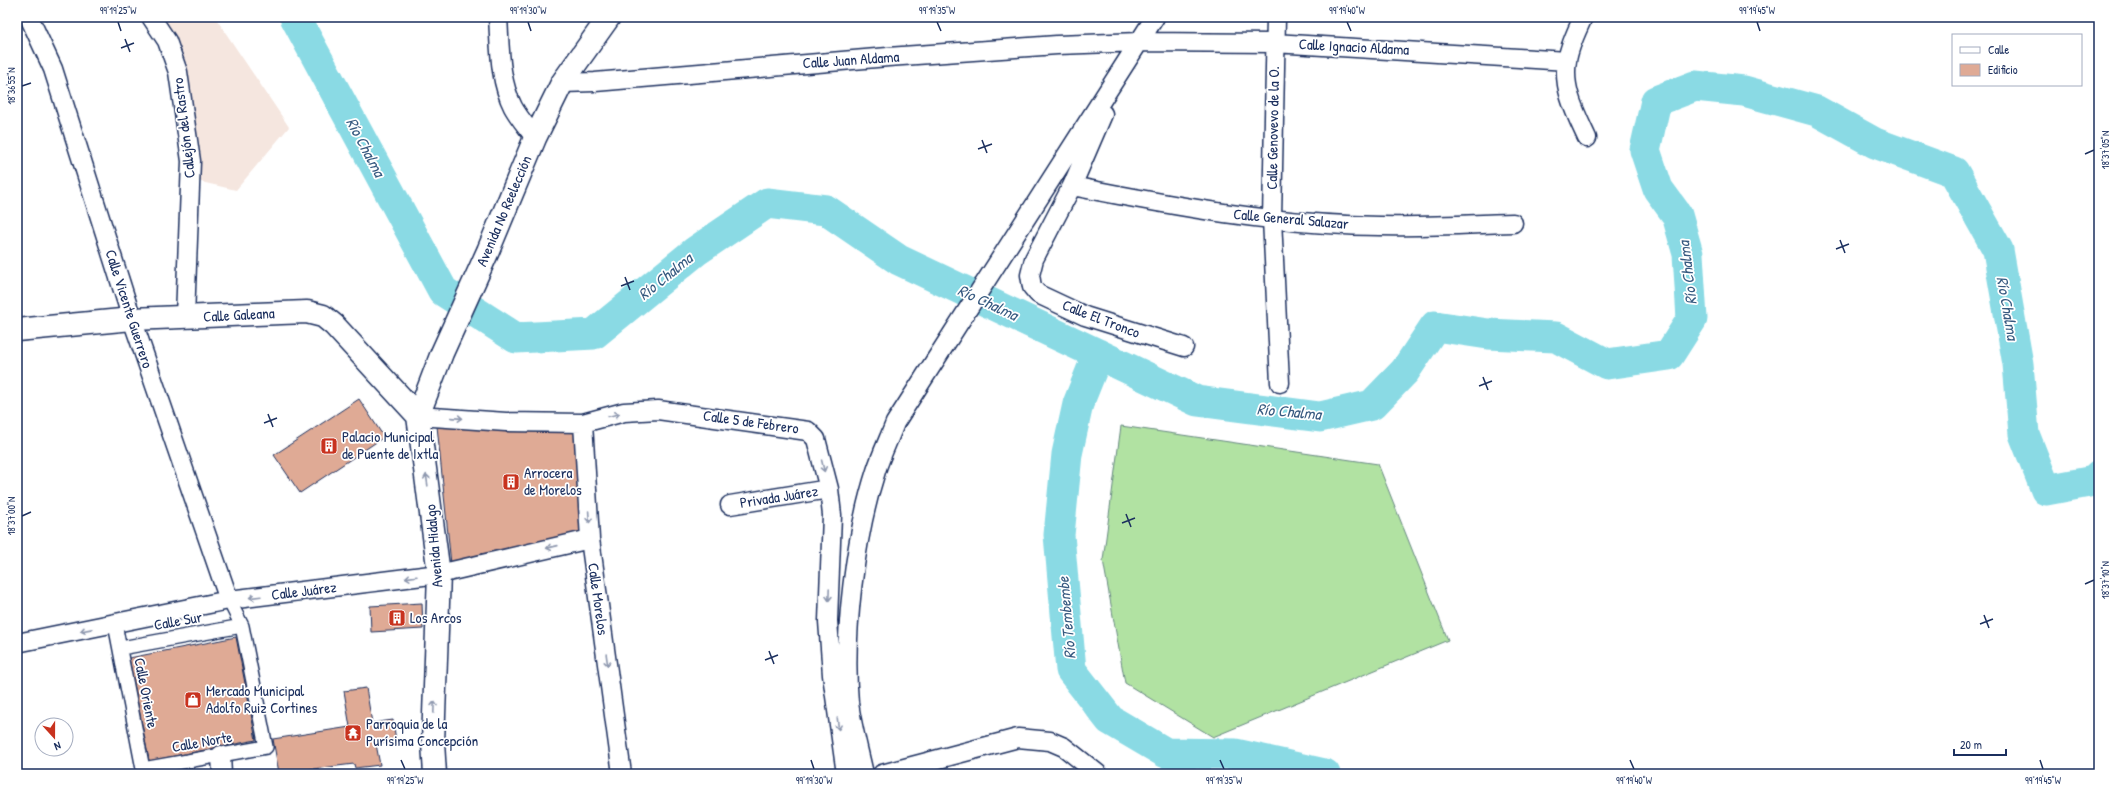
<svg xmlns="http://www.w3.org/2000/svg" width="2116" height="791" font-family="'Patrick Hand',sans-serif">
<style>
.built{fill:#f5e6df}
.garden{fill:#b1e2a2;stroke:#668880}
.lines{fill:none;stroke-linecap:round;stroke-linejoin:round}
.river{stroke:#8adae4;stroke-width:31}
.building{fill:#dfaa95;stroke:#1b2f5e}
.pedestrian-casing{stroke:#1b2f5e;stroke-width:16}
.minor-casing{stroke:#1b2f5e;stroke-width:21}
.tertiary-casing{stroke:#1b2f5e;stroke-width:25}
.pedestrian{stroke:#fff;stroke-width:13}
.minor{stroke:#fff;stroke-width:18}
.tertiary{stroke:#fff;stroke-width:22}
.oneway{stroke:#8d97ae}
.ticks{fill:none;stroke:#1b2f5e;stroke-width:1.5}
.labels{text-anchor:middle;stroke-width:3.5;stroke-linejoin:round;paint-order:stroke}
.street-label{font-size:15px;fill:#1b2f5e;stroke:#fff}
.poi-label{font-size:15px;fill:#1b2f5e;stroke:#fff;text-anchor:start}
.water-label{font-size:16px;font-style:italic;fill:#375a80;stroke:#fff}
.neatline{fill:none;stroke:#1b2f5e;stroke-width:1.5}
.ticks-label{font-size:10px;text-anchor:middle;fill:#1b2f5e}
</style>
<rect width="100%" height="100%" fill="#fff"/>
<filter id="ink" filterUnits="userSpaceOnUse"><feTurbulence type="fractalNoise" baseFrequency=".025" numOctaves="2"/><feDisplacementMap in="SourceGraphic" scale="8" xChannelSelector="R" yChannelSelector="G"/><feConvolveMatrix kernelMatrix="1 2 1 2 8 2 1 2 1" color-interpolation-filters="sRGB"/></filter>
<g filter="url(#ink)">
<path class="built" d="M157 17H215L289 127 236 190 188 179 169 30Z"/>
<path class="garden" d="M1121 426 1378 464 1448 640 1213 737 1125 683 1103 560Z"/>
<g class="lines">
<path class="river" d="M295 17 443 291 516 338 594 334 696 251 767 203 826 210 899 260 1197 401 1320 417 1372 405 1405 371 1435 326 1488 334 1556 337 1607 364 1669 355 1692 319 1688 254 1677 215 1658 189 1645 150 1656 101 1695 86 1744 91 1817 111 1875 143 1954 172 1998 250 2018 364 2024 434 2046 490 2094 481 2099 476
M1098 354 1078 404 1067 454 1059 535 1071 670 1110 720 1166 753 1236 754 1325 774"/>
</g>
<path class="building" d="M359 399 384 437 300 493 274 455Z
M437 426 575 428 585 535 451 564Z
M422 603 423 629 371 632 370 606Z
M236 637 256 740 149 761 129 658Z
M366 688 372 723 393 720 396 741 376 744 380 765 355 768 354 764 304 770 305 774H294L293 771 279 773 273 739 350 727 344 691Z"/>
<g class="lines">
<g class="pedestrian-casing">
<path id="pedestrian" d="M115 624 143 769 266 747 242 626 229 600
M121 648 242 626"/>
</g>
<g class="minor-casing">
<path id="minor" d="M29 17 53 69 132 319 229 600
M151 17 167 41 178 72 191 161 185 317
M498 17C500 47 499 80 513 107 519 118 528 128 535 138
M1276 17 1272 219 1280 383
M1583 17C1577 31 1569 46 1567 61 1562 88 1576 114 1587 138
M562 83 595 82 888 57 1057 45 1140 42 1274 43 1567 61
M1103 114 1072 186 1034 259 1030 275 1032 287 1038 294 1085 316 1184 347
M1072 186C1173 206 1276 225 1380 226 1424 227 1469 224 1513 223
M418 416 506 422 583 423 624 412 658 410 808 431 816 439 829 489 832 515 828 621 832 675 846 774
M583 423 590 539 622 774
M730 505 829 489
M17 643 229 600 439 574 590 539
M221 755 222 774
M864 774C859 751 852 726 849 703 843 634 855 536 876 471 881 455 889 439 895 423L1155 17
M882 774 1018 738 1050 741 1064 747 1098 774"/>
</g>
<g class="tertiary-casing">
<path id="tertiary" d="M17 330 132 319 307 312 323 316 334 325 418 416
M435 774 433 743 439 574 418 416 442 353 488 251 535 138 562 83 609 17"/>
</g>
<use href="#pedestrian" class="pedestrian"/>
<use href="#minor" class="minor"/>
<use href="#tertiary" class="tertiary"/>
</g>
<defs><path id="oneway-shaft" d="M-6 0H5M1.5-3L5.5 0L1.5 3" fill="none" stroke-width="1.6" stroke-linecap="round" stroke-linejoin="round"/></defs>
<g class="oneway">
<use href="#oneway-shaft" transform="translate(614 415) rotate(-14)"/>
<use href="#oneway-shaft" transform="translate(457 418) rotate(4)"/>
<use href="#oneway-shaft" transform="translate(823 466) rotate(76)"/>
<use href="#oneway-shaft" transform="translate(427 480) rotate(-98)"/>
<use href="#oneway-shaft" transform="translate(589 517) rotate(86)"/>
<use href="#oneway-shaft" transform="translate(552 547) rotate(167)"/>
<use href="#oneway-shaft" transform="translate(411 577) rotate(173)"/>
<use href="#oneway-shaft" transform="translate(829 595) rotate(92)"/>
<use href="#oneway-shaft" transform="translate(255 597) rotate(173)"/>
<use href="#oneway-shaft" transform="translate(86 630) rotate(169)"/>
<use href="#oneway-shaft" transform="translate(607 660) rotate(82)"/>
<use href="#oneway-shaft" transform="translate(434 707) rotate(-88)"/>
<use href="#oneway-shaft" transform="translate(838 724) rotate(83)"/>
</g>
</g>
<path class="ticks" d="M118 22 121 31M528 22 531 31M937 22 941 31M1347 22 1351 31M1757 22 1760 31M125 39 130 52M121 48 134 43M22 86 31 83M982 140 987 153M978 149 992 144M2085 154 2094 150M1840 240 1845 253M1836 249 1849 244M625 277 630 290M621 286 634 281M1483 377 1488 390M1479 386 1492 381M268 414 273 427M264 423 277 418M1126 514 1131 527M22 516 31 512M1122 523 1135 518M2085 584 2094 580M1984 615 1989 628M1980 624 1993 619M769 651 774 664M765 660 778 655M401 760 405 769M811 760 814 769M1220 760 1224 769M1630 760 1634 769M2040 760 2043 769"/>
<defs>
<g id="building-square" transform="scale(0.9)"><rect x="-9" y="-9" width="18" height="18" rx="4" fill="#c8321e" stroke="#fff"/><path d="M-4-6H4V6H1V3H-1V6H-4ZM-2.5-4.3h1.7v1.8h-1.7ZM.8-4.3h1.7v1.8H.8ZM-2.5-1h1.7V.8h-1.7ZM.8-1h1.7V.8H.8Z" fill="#fff"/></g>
<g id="shop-square" transform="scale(0.9)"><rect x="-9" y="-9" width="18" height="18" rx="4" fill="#c8321e" stroke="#fff"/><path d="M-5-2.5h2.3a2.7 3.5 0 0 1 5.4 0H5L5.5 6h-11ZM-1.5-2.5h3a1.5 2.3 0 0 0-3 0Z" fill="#fff"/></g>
<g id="temple-square" transform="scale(0.9)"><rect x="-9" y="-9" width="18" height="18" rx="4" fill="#c8321e" stroke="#fff"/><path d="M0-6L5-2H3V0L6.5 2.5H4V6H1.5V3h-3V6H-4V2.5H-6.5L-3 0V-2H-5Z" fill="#fff"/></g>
</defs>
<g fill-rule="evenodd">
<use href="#building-square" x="329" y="446"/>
<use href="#building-square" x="511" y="482"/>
<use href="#building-square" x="397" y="618"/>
<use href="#shop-square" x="193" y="700"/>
<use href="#temple-square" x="353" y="733"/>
</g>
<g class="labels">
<g class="street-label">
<text transform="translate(1354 47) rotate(3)" y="5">Calle Ignacio Aldama</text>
<text transform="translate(851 60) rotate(-4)" y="5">Calle Juan Aldama</text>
<text transform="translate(184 128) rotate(-97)" y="5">Callejón del Rastro</text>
<text transform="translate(1273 128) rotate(-89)" y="5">Calle Genovevo de la O.</text>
<text transform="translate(504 211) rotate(-67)" y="5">Avenida No Reelección</text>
<text transform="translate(1291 219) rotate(5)" y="5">Calle General Salazar</text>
<text transform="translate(129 309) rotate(72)" y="5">Calle Vicente Guerrero</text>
<text transform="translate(239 315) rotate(-3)" y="5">Calle Galeana</text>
<text transform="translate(1101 319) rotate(21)" y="5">Calle El Tronco</text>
<text transform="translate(751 422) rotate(8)" y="5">Calle 5 de Febrero</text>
<text transform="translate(779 497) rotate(-9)" y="5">Privada Juárez</text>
<text transform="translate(434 546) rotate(-95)" y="5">Avenida Hidalgo</text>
<text transform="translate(304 591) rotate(-7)" y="5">Calle Juárez</text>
<text transform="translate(598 599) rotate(82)" y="5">Calle Morelos</text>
<text transform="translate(178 621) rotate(-10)" y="5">Calle Sur</text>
<text transform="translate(146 693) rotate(79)" y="5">Calle Oriente</text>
<text transform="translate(202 742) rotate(-10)" y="5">Calle Norte</text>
</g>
<g class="poi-label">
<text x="342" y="442">Palacio Municipal<tspan x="342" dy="17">de Puente de Ixtla</tspan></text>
<text x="524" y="478">Arrocera<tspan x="524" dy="17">de Morelos</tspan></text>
<text x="410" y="623">Los Arcos</text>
<text x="206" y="696">Mercado Municipal<tspan x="206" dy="17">Adolfo Ruiz Cortines</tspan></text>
<text x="366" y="729">Parroquia de la<tspan x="366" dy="17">Purísima Concepción</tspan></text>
</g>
<g class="water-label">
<text transform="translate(366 147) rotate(62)" y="6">Río Chalma</text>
<text transform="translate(1687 273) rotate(-97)" y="6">Río Chalma</text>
<text transform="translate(665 276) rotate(-39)" y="6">Río Chalma</text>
<text transform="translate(988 302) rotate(25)" y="6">Río Chalma</text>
<text transform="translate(2008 308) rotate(80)" y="6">Río Chalma</text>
<text transform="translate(1289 411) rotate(5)" y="6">Río Chalma</text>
<text transform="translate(1066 618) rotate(-95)" y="6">Río Tembembe</text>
</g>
</g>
<rect width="2116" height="791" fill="none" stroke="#fff" stroke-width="44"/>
<rect x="1952" y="34" width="130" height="52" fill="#ffffff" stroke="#a4acbf"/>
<rect x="1960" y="47" width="20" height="6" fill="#ffffff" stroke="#a4acbf"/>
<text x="1988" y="54" font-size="12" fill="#1b2f5e">Calle</text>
<rect x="1960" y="64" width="20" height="12" fill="#dfaa95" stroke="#a4acbf"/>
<text x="1988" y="74" font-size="12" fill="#1b2f5e">Edificio</text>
<g transform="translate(54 737) rotate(159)"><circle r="19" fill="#ffffff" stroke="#a4acbf"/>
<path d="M0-3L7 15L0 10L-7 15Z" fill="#c8321e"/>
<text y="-6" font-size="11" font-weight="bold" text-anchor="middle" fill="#1b2f5e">N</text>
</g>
<path d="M1954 749v6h52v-6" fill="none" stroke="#1b2f5e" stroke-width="2"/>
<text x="1960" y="749" font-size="12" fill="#1b2f5e" stroke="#ffffff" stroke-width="3" paint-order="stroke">20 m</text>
<rect x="22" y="22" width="2072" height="747" class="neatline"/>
<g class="ticks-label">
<text x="118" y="14">99°19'25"W</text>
<text x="528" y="14">99°19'30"W</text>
<text x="937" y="14">99°19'35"W</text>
<text x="1347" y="14">99°19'40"W</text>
<text x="1757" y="14">99°19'45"W</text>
<text transform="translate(11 86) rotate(-90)" y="4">18°36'55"N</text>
<text transform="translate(2105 150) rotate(-90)" y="4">18°37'05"N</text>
<text transform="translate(11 516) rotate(-90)" y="4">18°37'00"N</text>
<text transform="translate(2105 580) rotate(-90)" y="4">18°37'10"N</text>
<text x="405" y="784">99°19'25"W</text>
<text x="814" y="784">99°19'30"W</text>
<text x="1224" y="784">99°19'35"W</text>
<text x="1634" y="784">99°19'40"W</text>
<text x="2043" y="784">99°19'45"W</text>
</g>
</svg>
